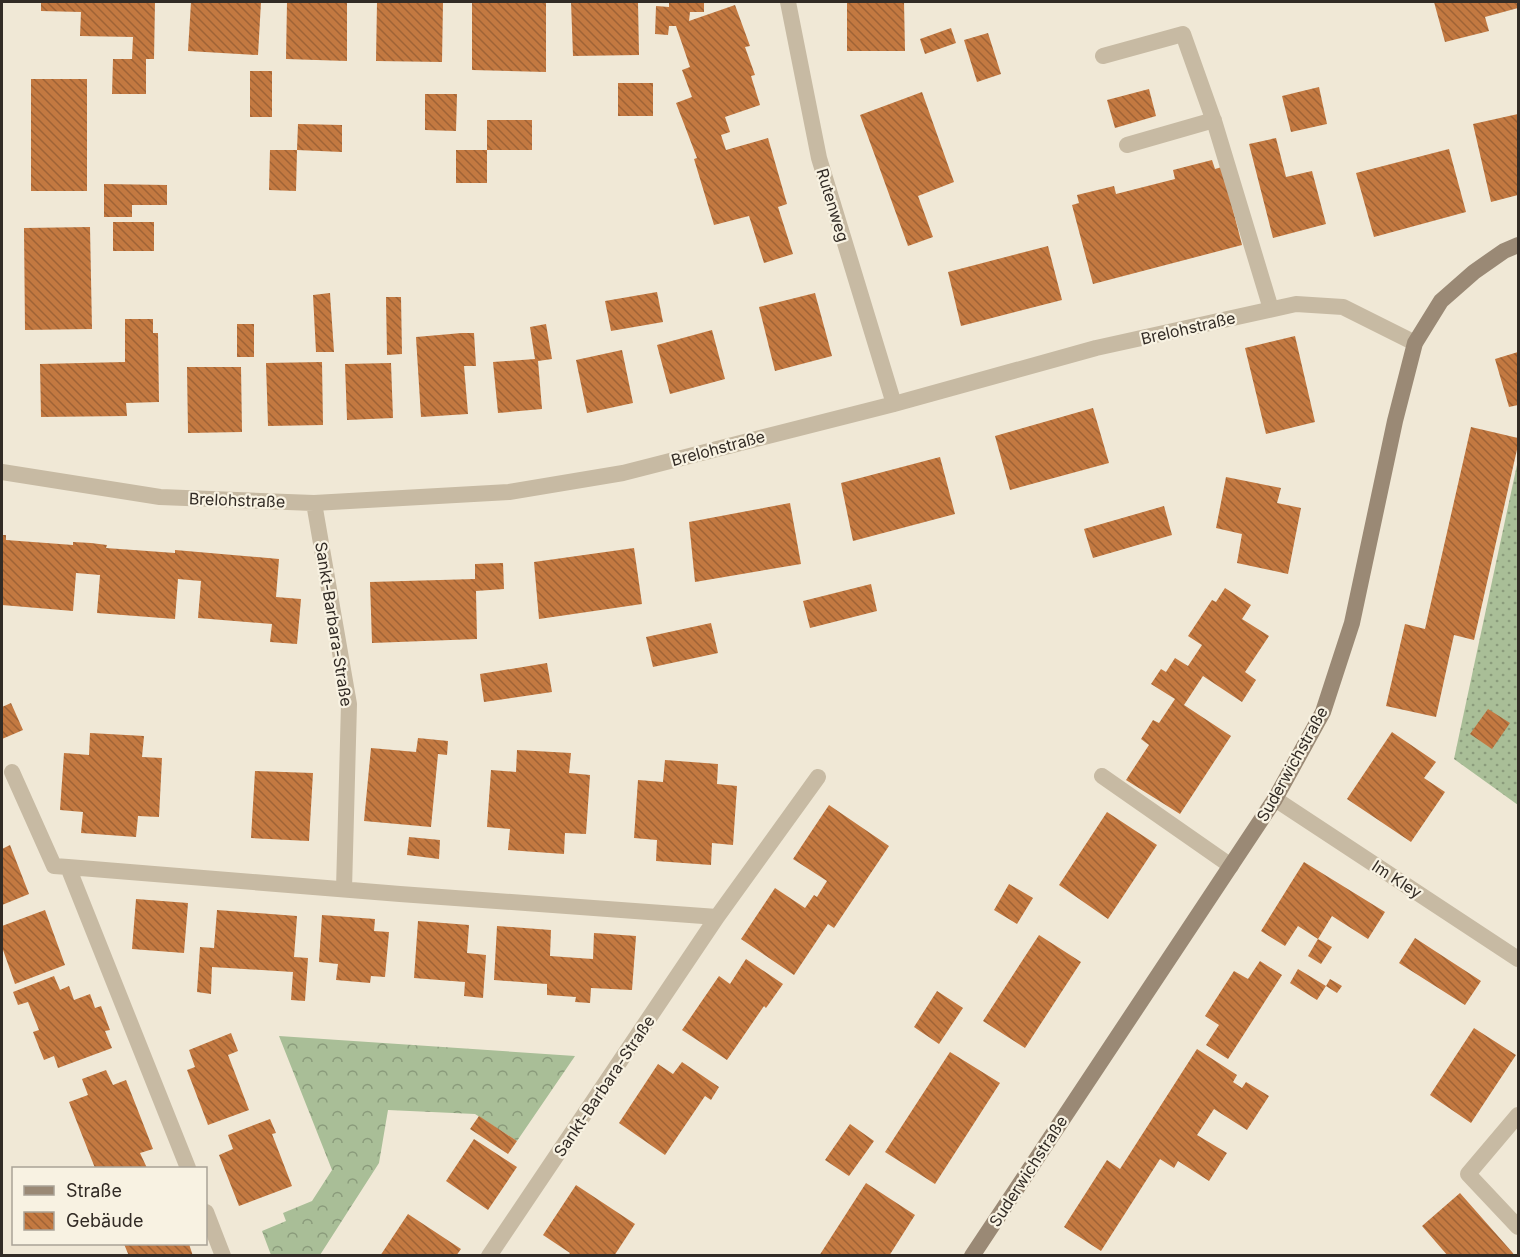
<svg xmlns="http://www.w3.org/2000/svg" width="1520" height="1257" font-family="Inter,sans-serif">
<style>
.grass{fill:url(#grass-dots)}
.forest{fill:url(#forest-crowns)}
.building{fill:url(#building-back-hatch)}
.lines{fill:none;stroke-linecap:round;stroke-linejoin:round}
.service{stroke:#c7baa3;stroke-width:16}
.minor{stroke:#c7baa3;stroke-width:16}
.secondary{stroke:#9a8975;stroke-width:16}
.labels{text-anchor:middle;stroke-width:4.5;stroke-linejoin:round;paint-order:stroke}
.street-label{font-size:16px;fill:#322b25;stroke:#f8f2e2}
</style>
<defs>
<pattern id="grass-dots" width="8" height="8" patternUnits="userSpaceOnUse" patternTransform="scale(1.5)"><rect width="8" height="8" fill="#a9be97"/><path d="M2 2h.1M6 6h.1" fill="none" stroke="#8a9b7b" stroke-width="1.8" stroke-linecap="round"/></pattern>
<pattern id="forest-crowns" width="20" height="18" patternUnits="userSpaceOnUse" patternTransform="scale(1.5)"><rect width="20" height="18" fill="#a9be97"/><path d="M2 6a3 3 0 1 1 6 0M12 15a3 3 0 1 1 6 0" fill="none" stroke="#8a9b7b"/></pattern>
<pattern id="building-back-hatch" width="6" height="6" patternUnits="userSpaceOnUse" patternTransform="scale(1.5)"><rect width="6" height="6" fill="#c37941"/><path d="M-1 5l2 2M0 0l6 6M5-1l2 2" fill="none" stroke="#9f6336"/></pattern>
</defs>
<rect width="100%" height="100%" fill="#f0e8d6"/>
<path class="grass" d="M1518 460V805L1454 759Z"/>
<path class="forest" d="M279 1036 575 1056 517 1141 475 1114 388 1110 379 1163 320 1255H271L262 1231 286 1221 283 1213 312 1201 332 1170Z"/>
<path class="building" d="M41 2H155L154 59H146V94H112L113 59H132L133 37 80 36 81 12 41 11Z
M191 2H261L258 55 188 51Z
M287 2H347V61L286 59Z
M377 2H443L442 62 376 61Z
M472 2H546V72L472 70Z
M571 2H638L639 55 573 56Z
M669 2H704V12H690L689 21 735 5 750 46 745 47 755 75 751 76 760 105 725 117 730 132 721 135 726 150 768 138 787 204 778 207 793 254 764 263 749 216 714 225 694 159 697 158 676 103 692 97 682 70 690 67 676 26H669L668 35 655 34 656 6 669 7Z
M847 2H904L905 51H847Z
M1434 2H1518V8L1485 17 1489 31 1445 42Z
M951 28 956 43 925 54 920 39Z
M988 33 1001 74 977 82 964 40Z
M250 71H272V117H250Z
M31 79H87V191H31Z
M618 83H653V116H618Z
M1319 87 1327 124 1291 132 1282 96Z
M1149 89 1156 116 1115 128 1107 100Z
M922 92 954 182 918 196 933 237 908 246 860 115Z
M425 94H457L456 131 425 130Z
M1518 114V195L1491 202 1473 124Z
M487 120H532V150H487Z
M298 124 342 125V152L297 150 296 191 269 190 270 150H297Z
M1276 138 1286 177 1312 171 1326 224 1273 238 1249 144Z
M1449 149 1466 212 1374 237 1356 173Z
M456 150H487V183H456Z
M1212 160 1215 169 1222 167 1242 245 1093 284 1072 205 1079 203 1077 195 1114 186 1116 194 1175 179 1173 170Z
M104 184 167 185V205H132V217H104Z
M113 222H154V251H113Z
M90 227 92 329 25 330 24 228Z
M1048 246 1062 300 961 326 948 272Z
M657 292 663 322 611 331 605 301Z
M330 293 334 352H316L313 295Z
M815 293 832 356 775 371 759 307Z
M386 297H401L402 354 387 355Z
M125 319H153V333H158L159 402 126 403 127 416 41 417 40 364 125 362Z
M237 324H254V357H237Z
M546 324 552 359 538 361 542 409 498 413 493 362 535 359 530 327Z
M712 330 725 379 670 394 657 345Z
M462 333H474L476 366H464L468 414 421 417 416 337Z
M1295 336 1315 422 1266 434 1245 348Z
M622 350 633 403 587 413 576 360Z
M1518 352V405L1509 407 1495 359Z
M322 362 323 425 268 426 266 363Z
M391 363 393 418 347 420 345 364Z
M187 367H241L242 432 188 433Z
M1093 408 1109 463 1010 490 995 436Z
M1471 427 1518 438V445L1474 640 1454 635 1436 717 1386 706 1405 624 1425 629Z
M940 457 955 514 853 541 841 483Z
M1226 477 1281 488 1277 503 1301 508 1288 574 1237 563 1242 534 1216 528Z
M790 503 801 564 695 582 689 522Z
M1164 506 1172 535 1093 558 1084 529Z
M2 535H6V540L73 545V542L91 543 107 545 106 548 175 553V550L279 559 276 597 301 599 297 644 270 642 272 624 198 618 201 581 178 579 175 619 97 613 100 575 76 573 73 611 2 605Z
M634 548 642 604 539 619 534 562Z
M503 563 504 589 476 591 477 639 372 643 370 582 475 579V564Z
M871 584 877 611 810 628 803 601Z
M1225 588 1251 605 1242 619 1269 636 1245 672 1256 680 1242 702 1203 676 1184 705 1231 736 1180 814 1126 780 1149 745 1141 739 1153 720 1159 723 1175 699 1151 684 1161 669 1166 672 1175 658 1188 666 1202 645 1188 636 1212 600 1216 602Z
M711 623 718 653 653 667 646 637Z
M547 663 552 692 484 702 480 674Z
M11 703 23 730 2 739V707Z
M1488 709 1510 723 1492 749 1470 734Z
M1392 732 1436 762 1424 778 1445 792 1411 842 1347 799Z
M90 733 144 736 142 757 162 758 159 817 138 816 136 837 81 833 83 812 60 810 64 753 89 755Z
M418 738 448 741 447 755 438 754 431 827 364 821 371 748 416 752Z
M517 750 571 753 569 773 590 775 586 834 565 833 564 854 508 850 510 829 487 827 491 770 516 772Z
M665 760 718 764 717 784 737 786 733 845 712 843 711 865 656 861 657 840 634 838 638 780 663 782Z
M255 771 313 773 309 841 251 838Z
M829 805 889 846 834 928 828 924 794 975 741 939 775 888 805 908 814 895 817 897 827 881 793 859Z
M1107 812 1157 845 1108 919 1059 885Z
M409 837 440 840 439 859 407 855Z
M10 845 29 894 2 905V849Z
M1304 862 1385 912 1368 939 1332 916 1318 939 1298 926 1285 946 1261 931Z
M1009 884 1033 898 1017 924 994 910Z
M136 899 188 903 184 953 132 949Z
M45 910 65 965 15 984 2 947V926Z
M217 910 297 916 294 957 308 958 305 1001 291 1000 293 972 212 967 211 994 197 992 200 947 214 948Z
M322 915 375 919 374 931 389 932 385 977 371 976 370 983 336 980 338 964 319 962Z
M418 921 469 925 467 953 486 955 483 998 464 996 465 982 414 978Z
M497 926 551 930 550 956 578 958 593 959 594 933 636 936 632 990 591 988 590 1003 575 1002 576 997 547 995V984L494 980Z
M1039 935 1081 962 1025 1048 983 1021Z
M1415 938 1481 981 1465 1005 1399 963Z
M1318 939 1332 947 1321 964 1308 956Z
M746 959 783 984 766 1008 764 1006 727 1060 682 1030 719 976 730 984Z
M1260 961 1282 975 1228 1059 1206 1045 1219 1025 1205 1016 1234 971 1248 979Z
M1298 969 1326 986 1330 979 1342 986 1337 993 1326 986 1317 1000 1290 983Z
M54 976 60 990 69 986 74 1000 90 994 95 1008 101 1006 110 1030 105 1031 112 1048 58 1068 54 1056 44 1060 33 1032 39 1030 28 1002 18 1005 13 992Z
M937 991 963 1008 939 1044 914 1027Z
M1474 1028 1516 1055 1471 1123 1430 1095Z
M231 1033 238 1051 228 1055 249 1110 208 1125 187 1070 195 1067 189 1050Z
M1197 1049 1237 1075 1233 1082 1242 1088 1246 1082 1269 1096 1247 1130 1214 1109 1197 1135 1227 1153 1209 1181 1178 1161 1174 1168 1160 1159 1101 1251 1064 1227 1107 1160 1120 1169Z
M950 1052 1000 1083 935 1184 885 1152Z
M682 1062 719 1087 711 1100 705 1096 665 1155 619 1123 658 1064 673 1074Z
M106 1070 113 1085 126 1080 153 1149 140 1153 147 1168H95L69 1102 88 1095 82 1079Z
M479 1116 517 1141 508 1154 470 1129Z
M270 1119 276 1133 272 1134 292 1186 239 1206 219 1155 233 1149 228 1135Z
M850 1124 874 1141 849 1176 825 1160Z
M474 1139 517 1167 488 1210 446 1181Z
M866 1183 915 1215 889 1256H819Z
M576 1185 635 1224 614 1256H568L570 1253 543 1235Z
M1460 1193 1512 1252 1515 1256H1448L1422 1226Z
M408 1214 461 1249 456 1256H380Z
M124 1244H189L193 1256H129Z"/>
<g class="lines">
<path class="service" d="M1103 56 1183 34 1215 124 1271 309
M1127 145 1214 120
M1102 776 1231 866
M1518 1115 1468 1174 1518 1227"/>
<path class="minor" d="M788 2 819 158 894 404
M2 472 160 497 314 503 509 492 623 473 894 404 1096 348 1296 304 1343 307 1415 343
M314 503 349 704 344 889
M12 772 54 866 68 867
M1275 799 1518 959
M717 917 818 777
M188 1168 68 867 400 894 717 917 489 1256
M206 1212 223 1256"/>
<path class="secondary" d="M972 1256 1275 799 1323 712 1352 623 1395 421 1415 343 1441 301 1474 272 1504 251 1518 245"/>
</g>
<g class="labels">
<g class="street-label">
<text transform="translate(833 205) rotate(73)" y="6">Rutenweg</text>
<text transform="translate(1188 328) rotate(-13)" y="6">Brelohstraße</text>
<text transform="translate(718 448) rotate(-15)" y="6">Brelohstraße</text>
<text transform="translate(237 500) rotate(2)" y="6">Brelohstraße</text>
<text transform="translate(334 624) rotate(81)" y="6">Sankt-Barbara-Straße</text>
<text transform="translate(1292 764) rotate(-61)" y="6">Suderwichstraße</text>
<text transform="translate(1397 879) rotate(33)" y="6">Im Kley</text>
<text transform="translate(604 1086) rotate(-56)" y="6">Sankt-Barbara-Straße</text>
<text transform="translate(1028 1171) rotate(-57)" y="6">Suderwichstraße</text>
</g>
</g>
<rect width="1520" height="1257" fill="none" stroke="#322b25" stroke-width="6"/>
<rect x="12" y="1167" width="195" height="78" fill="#f8f2e2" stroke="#a9a296" stroke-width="1.5"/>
<rect x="24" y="1186" width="30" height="9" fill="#9a8975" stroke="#a9a296" stroke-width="1.5"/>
<text x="66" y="1197" font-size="18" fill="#322b25">Straße</text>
<rect x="24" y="1212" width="30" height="18" fill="url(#building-back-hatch)" stroke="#a9a296" stroke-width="1.5"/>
<text x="66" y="1227" font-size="18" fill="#322b25">Gebäude</text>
</svg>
